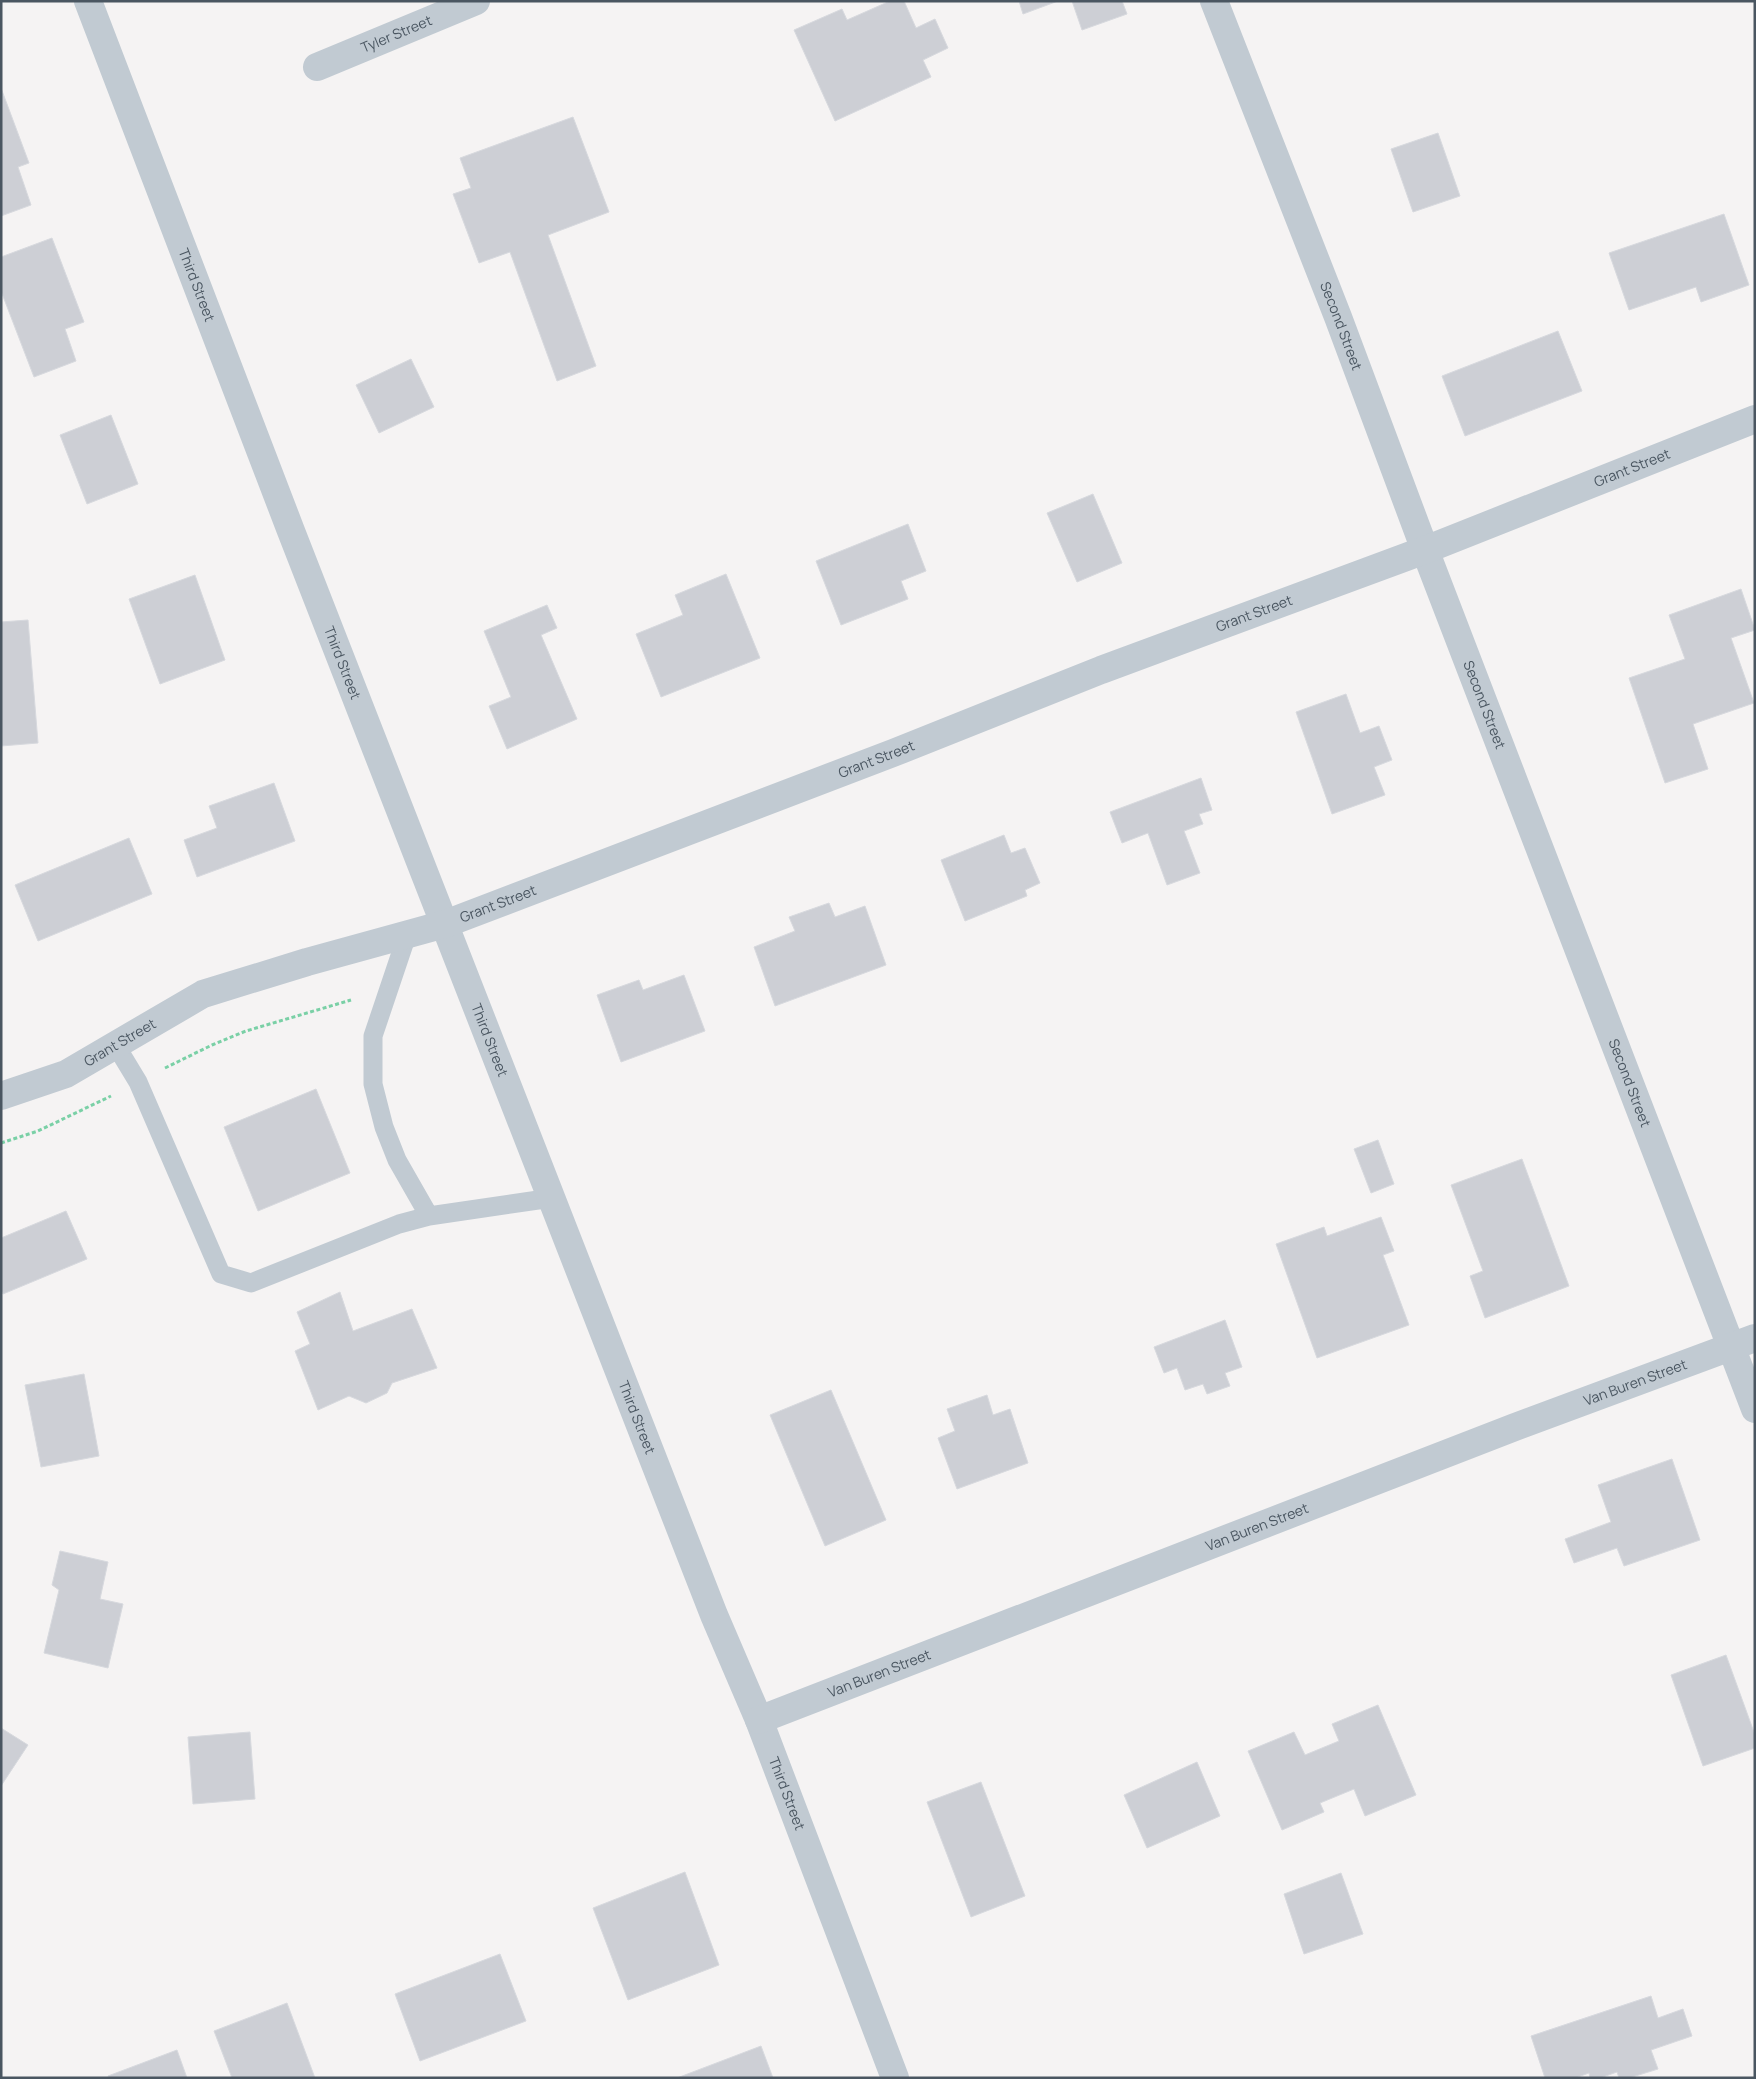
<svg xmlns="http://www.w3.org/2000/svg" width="1756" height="2079" font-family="Manrope,sans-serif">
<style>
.building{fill:#cdcfd5;stroke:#d7d9de}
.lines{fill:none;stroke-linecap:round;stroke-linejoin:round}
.path{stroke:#7ad0a6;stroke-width:3;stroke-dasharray:4 2.5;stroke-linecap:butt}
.service{stroke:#c1cad2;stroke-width:19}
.minor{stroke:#c1cad2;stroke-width:28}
.labels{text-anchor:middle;stroke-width:4.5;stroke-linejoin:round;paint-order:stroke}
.street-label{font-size:14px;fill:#4a5661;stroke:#fff}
</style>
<rect width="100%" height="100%" fill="#f5f3f3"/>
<path class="building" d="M890 1H904L916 28 935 19 948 48 923 60 931 77 835 121 794 30 842 9 847 20Z
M1019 1H1058L1023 14Z
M1072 1H1122L1127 14 1082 30Z
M1 88 29 163 18 167 31 205 1 216Z
M573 117 609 212 548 235 596 366 557 381 510 252 479 263 453 194 471 188 460 158Z
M1438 133 1460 196 1413 212 1391 149Z
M1724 214 1749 285 1701 302 1696 287 1629 310 1609 253Z
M52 238 84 322 65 329 76 361 34 377 1 291V257Z
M1558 331 1582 391 1465 436 1442 376Z
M411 359 434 407 379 433 356 385Z
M111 415 138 484 87 504 60 435Z
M1093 494 1122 563 1077 582 1047 513Z
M908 524 926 571 901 581 908 599 841 625 816 561Z
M726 574 760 658 661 697 636 634 683 615 675 595Z
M195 575 225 660 160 684 129 599Z
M1741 589 1755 630 1731 638 1754 703 1693 724 1708 769 1665 783 1629 678 1685 659 1669 615Z
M547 605 557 628 541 635 577 719 507 749 489 706 511 697 484 631Z
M28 620 38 743 1 746V622Z
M1346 694 1360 733 1379 726 1392 760 1374 767 1385 795 1332 814 1296 712Z
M1201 778 1212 810 1199 814 1203 824 1184 831 1200 873 1167 885 1148 833 1122 843 1110 812Z
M274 783 295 841 197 877 184 840 217 828 209 806Z
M1004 835 1011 853 1025 848 1040 883 1025 890 1027 896 965 921 941 860Z
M129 838 152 894 38 941 15 885Z
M829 903 835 917 865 906 886 965 775 1006 754 947 795 931 789 917Z
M684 975 705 1031 621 1062 597 995 639 980 643 990Z
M316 1089 350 1173 258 1211 224 1127Z
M1378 1140 1394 1184 1371 1193 1354 1149Z
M1522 1159 1569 1286 1485 1318 1470 1276 1483 1271 1451 1185Z
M66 1211 87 1259 3 1294 1 1290V1238Z
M1381 1217 1394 1251 1383 1255 1409 1325 1317 1358 1276 1244 1324 1227 1327 1236Z
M340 1292 353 1331 412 1309 437 1368 392 1383 387 1393 366 1403 349 1396 318 1410 295 1351 310 1344 297 1312Z
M1225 1320 1242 1367 1225 1373 1230 1386 1207 1394 1203 1384 1185 1390 1177 1368 1164 1373 1154 1347Z
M84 1374 99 1456 41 1467 25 1385Z
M831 1390 886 1520 825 1546 770 1415Z
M987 1395 993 1415 1010 1409 1028 1463 957 1489 938 1438 955 1431 947 1409Z
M1672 1459 1700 1540 1624 1566 1617 1548 1574 1563 1565 1539 1611 1522 1598 1485Z
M60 1551 108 1562 100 1599 123 1604 108 1668 44 1653 59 1590 52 1585Z
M1726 1655 1755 1735V1748L1703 1766 1671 1675Z
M1378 1705 1416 1795 1365 1816 1354 1789 1320 1803 1324 1812 1282 1830 1248 1751 1294 1732 1305 1755 1339 1741 1332 1724Z
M1 1728 28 1745 1 1786Z
M250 1732 255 1799 193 1804 188 1737Z
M1197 1762 1220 1816 1147 1848 1124 1795Z
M981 1782 1025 1896 971 1917 927 1802Z
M685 1872 719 1965 628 2000 593 1908Z
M1341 1873 1363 1934 1304 1954 1284 1894Z
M500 1954 526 2021 420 2061 395 1994Z
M1651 1996 1658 2018 1683 2009 1692 2036 1651 2050 1658 2069 1629 2078H1619L1617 2072 1600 2078H1590L1589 2073 1575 2078H1545L1531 2036Z
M287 2003 315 2078H232L214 2031Z
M761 2046 773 2078H677Z
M177 2050 187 2078H109L108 2076Z"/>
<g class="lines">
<path class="path" d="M165 1068 212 1045 246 1031 351 1000
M1 1143 38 1131 111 1096"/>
<path class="service" d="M407 935 373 1036V1084L384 1127 397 1160 429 1216
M115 1044 138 1082 221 1274 251 1283 399 1224 429 1216 552 1198"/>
<g class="minor">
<path id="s1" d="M88 1 291 531 714 1615 759 1720 895 2078"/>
<path id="s2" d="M1214 1 1338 317 1425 550 1755 1409"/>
<path id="s3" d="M317 67 476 1"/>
<path id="s4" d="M1 1096 66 1074 203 994 307 962 445 924 893 753 1101 670 1425 550 1755 419"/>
<path id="s5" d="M759 1720 1515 1427 1755 1338"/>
</g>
</g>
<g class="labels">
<g class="street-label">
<text dy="5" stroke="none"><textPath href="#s3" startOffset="86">Tyler Street</textPath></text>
<text dy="5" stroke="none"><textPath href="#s1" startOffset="304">Third Street</textPath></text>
<text dy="5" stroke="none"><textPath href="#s2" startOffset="349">Second Street</textPath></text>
<text dy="5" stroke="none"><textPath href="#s4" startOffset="1751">Grant Street</textPath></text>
<text dy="5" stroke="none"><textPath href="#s4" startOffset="1346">Grant Street</textPath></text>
<text dy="5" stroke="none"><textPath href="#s1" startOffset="709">Third Street</textPath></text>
<text dy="5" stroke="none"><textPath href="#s2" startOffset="754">Second Street</textPath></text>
<text dy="5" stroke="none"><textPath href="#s4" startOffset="941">Grant Street</textPath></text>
<text dy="5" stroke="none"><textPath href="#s4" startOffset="536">Grant Street</textPath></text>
<text dy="5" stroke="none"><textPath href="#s1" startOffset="1114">Third Street</textPath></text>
<text dy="5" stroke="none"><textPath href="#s4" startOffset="131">Grant Street</textPath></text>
<text dy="5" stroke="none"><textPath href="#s2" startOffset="1159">Second Street</textPath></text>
<text dy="5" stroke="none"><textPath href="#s5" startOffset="939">Van Buren Street</textPath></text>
<text dy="5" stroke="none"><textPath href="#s1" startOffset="1519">Third Street</textPath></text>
<text dy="5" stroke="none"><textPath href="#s5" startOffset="534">Van Buren Street</textPath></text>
<text dy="5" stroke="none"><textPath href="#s5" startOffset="129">Van Buren Street</textPath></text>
<text dy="5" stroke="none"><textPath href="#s1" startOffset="1924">Third Street</textPath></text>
</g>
</g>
<rect width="1756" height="2079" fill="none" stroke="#4a5661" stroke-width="5"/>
</svg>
